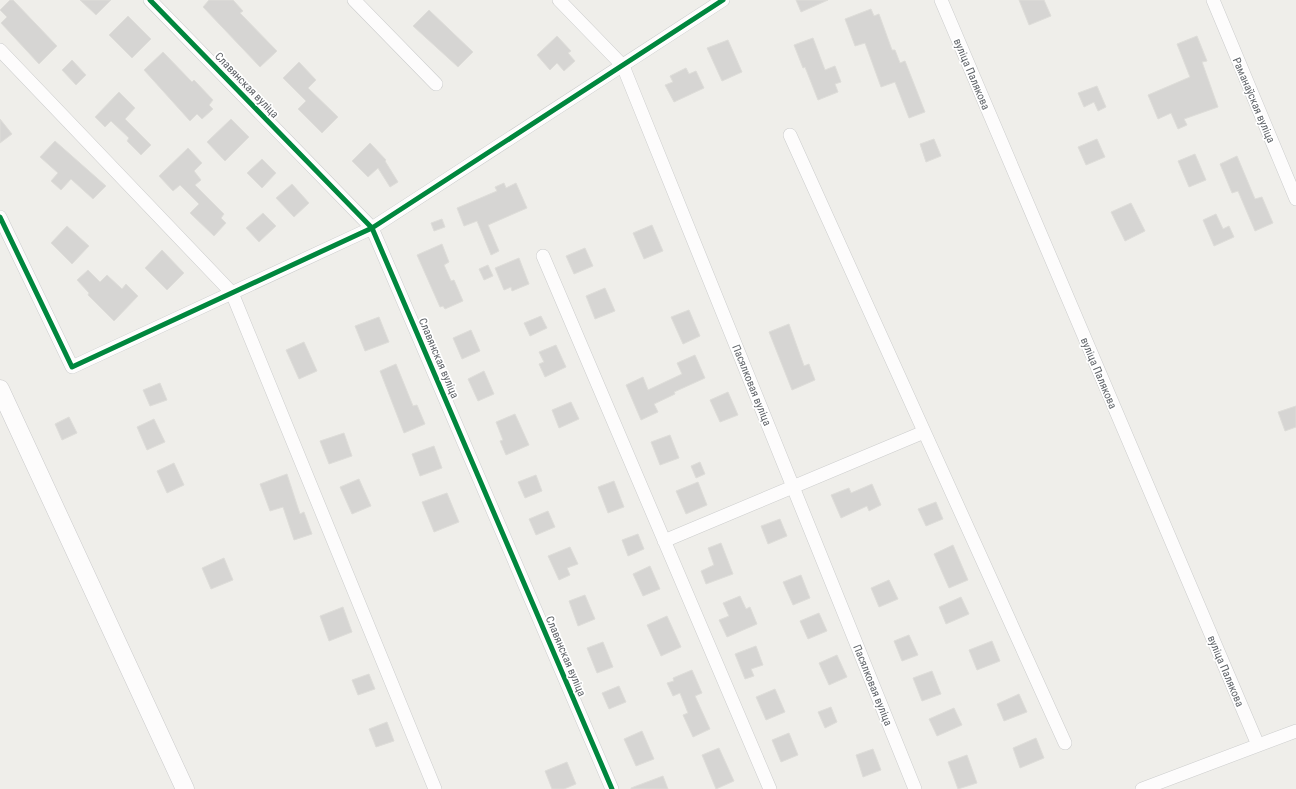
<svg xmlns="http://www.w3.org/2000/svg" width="1296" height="789" font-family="'Roboto Condensed',sans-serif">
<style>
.building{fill:#d6d5d3;stroke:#deddd9}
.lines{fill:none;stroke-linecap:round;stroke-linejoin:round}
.street-casing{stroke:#cbcccc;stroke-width:14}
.secondary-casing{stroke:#cacacb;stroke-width:19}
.street{stroke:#fdfcfc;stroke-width:13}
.secondary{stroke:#fdfcfc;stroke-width:18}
.cycleway-casing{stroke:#fff;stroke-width:8}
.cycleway{stroke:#00873e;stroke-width:5}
.labels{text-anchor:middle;stroke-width:3.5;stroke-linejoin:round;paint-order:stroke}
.street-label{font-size:11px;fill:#5f6368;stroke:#fff}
</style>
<rect width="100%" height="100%" fill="#efeeea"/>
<path class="building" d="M10 0H13L57 46 39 64 1 23 7 17 0 10Z
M80 0H111L96 15Z
M209 0H233L243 11 240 13 277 51 260 67 203 7Z
M796 0H828L801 12Z
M1019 0H1044L1051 16 1029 25Z
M871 9 874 16 879 14 892 50H895L900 63 905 61 925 112 909 118 895 82 881 87 865 43 855 46 845 19Z
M429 10 473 52 458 67 413 26Z
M128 16 151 39 132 58 109 35Z
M557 36 571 51 568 53 575 61 564 71 557 63 550 70 537 55Z
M1197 36 1207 61 1202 62 1218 107 1184 119 1187 125 1178 129 1171 113 1158 119 1148 95 1190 77 1177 44Z
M813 38 825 70 835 66 841 82 835 84 838 92 818 100 805 67 803 68 794 45Z
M728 40 742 72 722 81 707 48Z
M163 52 192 82 194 80 213 100 209 105 213 109 202 119 197 114 190 121 144 70Z
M72 60 86 75 76 85 62 70Z
M299 62 316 80 308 88 338 117 322 133 298 109 306 101 283 78Z
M686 68 689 74 696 71 704 88 674 102 665 85 673 82 670 76Z
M1097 86 1106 107 1098 111 1094 102 1084 107 1078 93Z
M119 92 135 108 125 119 151 145 141 155 127 141 129 138 111 121 105 127 95 117Z
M0 119 12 134 0 143Z
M231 119 249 137 225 161 207 142Z
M934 139 941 156 926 162 920 144Z
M1097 139 1105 157 1086 165 1078 147Z
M55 141 106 186 93 199 71 179 61 190 51 181 58 173 40 157Z
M370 143 386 160 385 161 398 182 390 187 378 168 368 177 352 161Z
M188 148 202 163 194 171 201 180 195 185 224 214 221 218 226 223 214 236 190 213 199 204 180 185 173 191 159 176Z
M1195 154 1206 180 1189 187 1178 161Z
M1237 156 1255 199 1262 197 1273 223 1255 231 1238 191 1232 193 1220 164Z
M262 159 276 173 262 188 247 173Z
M504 183 506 188 516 183 527 208 488 225 499 251 491 255 477 221 464 226 457 208 497 191 495 187Z
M292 184 309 203 294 217 276 198Z
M1131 203 1145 231 1125 241 1111 212Z
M263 213 276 226 259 242 246 228Z
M1216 214 1223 229 1229 226 1234 237 1214 246 1203 220Z
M442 219 445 227 434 231 431 223Z
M652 225 663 251 644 259 633 233Z
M67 226 89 246 72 264 51 243Z
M442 244 449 262 444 265 451 281 454 280 463 301 445 309 443 306 440 307 417 255Z
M585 248 593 266 574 274 566 256Z
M162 250 184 273 167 290 145 268Z
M519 258 529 284 512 291 511 287 504 290 495 268Z
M488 265 493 276 484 280 479 269Z
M88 270 100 282 107 275 122 289 126 284 138 296 114 321 88 295 89 293 77 280Z
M605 288 615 311 595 319 586 296Z
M689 310 700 336 683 344 671 317Z
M541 316 547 328 530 336 524 323Z
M379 317 389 342 365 351 355 326Z
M789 324 804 366 809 364 815 380 792 390 769 332Z
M471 330 480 351 462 359 453 338Z
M304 342 317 371 299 379 286 350Z
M556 345 566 367 545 377 539 364 544 362 539 352Z
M695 355 705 378 674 392 675 394 654 404 658 412 641 420 626 385 643 377 648 390 682 374 677 363Z
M396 364 413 406 417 405 425 424 404 433 380 371Z
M484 371 494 394 478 401 468 379Z
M160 383 167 400 150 406 143 390Z
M728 392 738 415 720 422 710 400Z
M571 402 579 419 559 428 552 410Z
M1296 406V427L1285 431 1278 412Z
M515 414 529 445 506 455 500 441 503 440 496 422Z
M69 417 77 433 62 440 55 424Z
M154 419 165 442 147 450 137 427Z
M344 433 352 456 329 464 320 441Z
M670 435 679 458 660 465 651 442Z
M434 446 442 468 420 476 412 454Z
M700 462 705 474 696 478 691 466Z
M174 463 184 485 167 493 157 471Z
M287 474 300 514 304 512 312 534 294 540 283 507 270 511 260 484Z
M536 475 542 491 525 498 518 482Z
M359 479 371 506 352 514 340 487Z
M614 481 624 507 608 513 598 487Z
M698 482 707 505 686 514 676 491Z
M872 484 881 505 869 511 867 506 841 518 831 495 849 488 851 493Z
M447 493 459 522 434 532 422 502Z
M936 502 943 519 926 526 918 509Z
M548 511 555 527 536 535 529 519Z
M780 519 787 536 768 544 761 526Z
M638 534 644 549 628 556 622 540Z
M721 543 733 574 706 584 701 571 714 565 708 548Z
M953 545 968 580 949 588 934 554Z
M570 547 578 564 567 568 570 575 559 580 548 556Z
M224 558 233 580 211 589 202 568Z
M650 566 660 589 643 596 633 574Z
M801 575 810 598 793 605 783 582Z
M889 580 898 599 879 607 871 588Z
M585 595 595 619 578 626 569 601Z
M740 596 746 609 750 607 757 624 727 637 719 620 729 616 723 603Z
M961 597 969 614 946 624 939 607Z
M343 607 352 632 329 641 320 616Z
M819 613 827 631 808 639 800 621Z
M667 616 681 647 661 656 647 625Z
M909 635 918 655 902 661 894 641Z
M992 641 1000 661 977 670 969 650Z
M603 642 613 667 597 673 587 648Z
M756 646 763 665 751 669 754 676 745 679 735 654Z
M837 655 847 677 829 685 819 663Z
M692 670 702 693 695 696 710 729 693 737 683 715 688 713 680 693 673 696 667 683 674 681 673 678Z
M932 671 941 694 922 701 913 678Z
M369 674 375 689 358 695 352 680Z
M619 686 626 702 609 709 602 693Z
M775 689 785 712 766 720 756 697Z
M1019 694 1027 712 1004 721 997 704Z
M831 707 837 722 825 728 818 712Z
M954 708 962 725 937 736 929 719Z
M387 722 394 741 376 747 369 729Z
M642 731 654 759 636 766 624 739Z
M789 733 798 755 781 762 772 740Z
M1036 738 1044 758 1020 768 1013 748Z
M719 748 734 781 716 789 702 755Z
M873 749 881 770 863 777 856 755Z
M967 755 977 783 958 789 948 762Z
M567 762 576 784 564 789H552L545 771Z
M663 776 668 789H631V788Z"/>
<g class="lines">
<g class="street-casing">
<path id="street" d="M150 0 372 228 612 789
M354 0 436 84
M559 0 623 66 915 789
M941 0 1258 745
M1213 0 1296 199
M0 50 232 293 435 789
M790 135 1065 743
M0 217 72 367 372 228 723 0
M543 256 770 789
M664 541 924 432
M1142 789 1296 731"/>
</g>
<g class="secondary-casing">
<path id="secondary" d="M0 389 185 789"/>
</g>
<use href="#street" class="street"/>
<use href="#secondary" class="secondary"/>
<g class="cycleway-casing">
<path id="cycleway" d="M150 0 372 228 612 789
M0 217 72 367 372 228 723 0"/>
</g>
<use href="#cycleway" class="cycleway"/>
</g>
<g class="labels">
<g class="street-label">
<text transform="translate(972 74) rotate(67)" y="4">вуліца Палякова</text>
<text transform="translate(247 85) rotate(46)" y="4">Славянская вуліца</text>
<text transform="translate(1254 100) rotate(67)" y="4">Раманаўская вуліца</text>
<text transform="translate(439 358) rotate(67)" y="4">Славянская вуліца</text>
<text transform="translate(1099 373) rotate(67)" y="4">вуліца Палякова</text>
<text transform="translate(752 385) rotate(68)" y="4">Пасялковая вуліца</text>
<text transform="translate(566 656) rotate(67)" y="4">Славянская вуліца</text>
<text transform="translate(1226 671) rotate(67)" y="4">вуліца Палякова</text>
<text transform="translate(873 685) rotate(68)" y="4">Пасялковая вуліца</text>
</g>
</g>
</svg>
